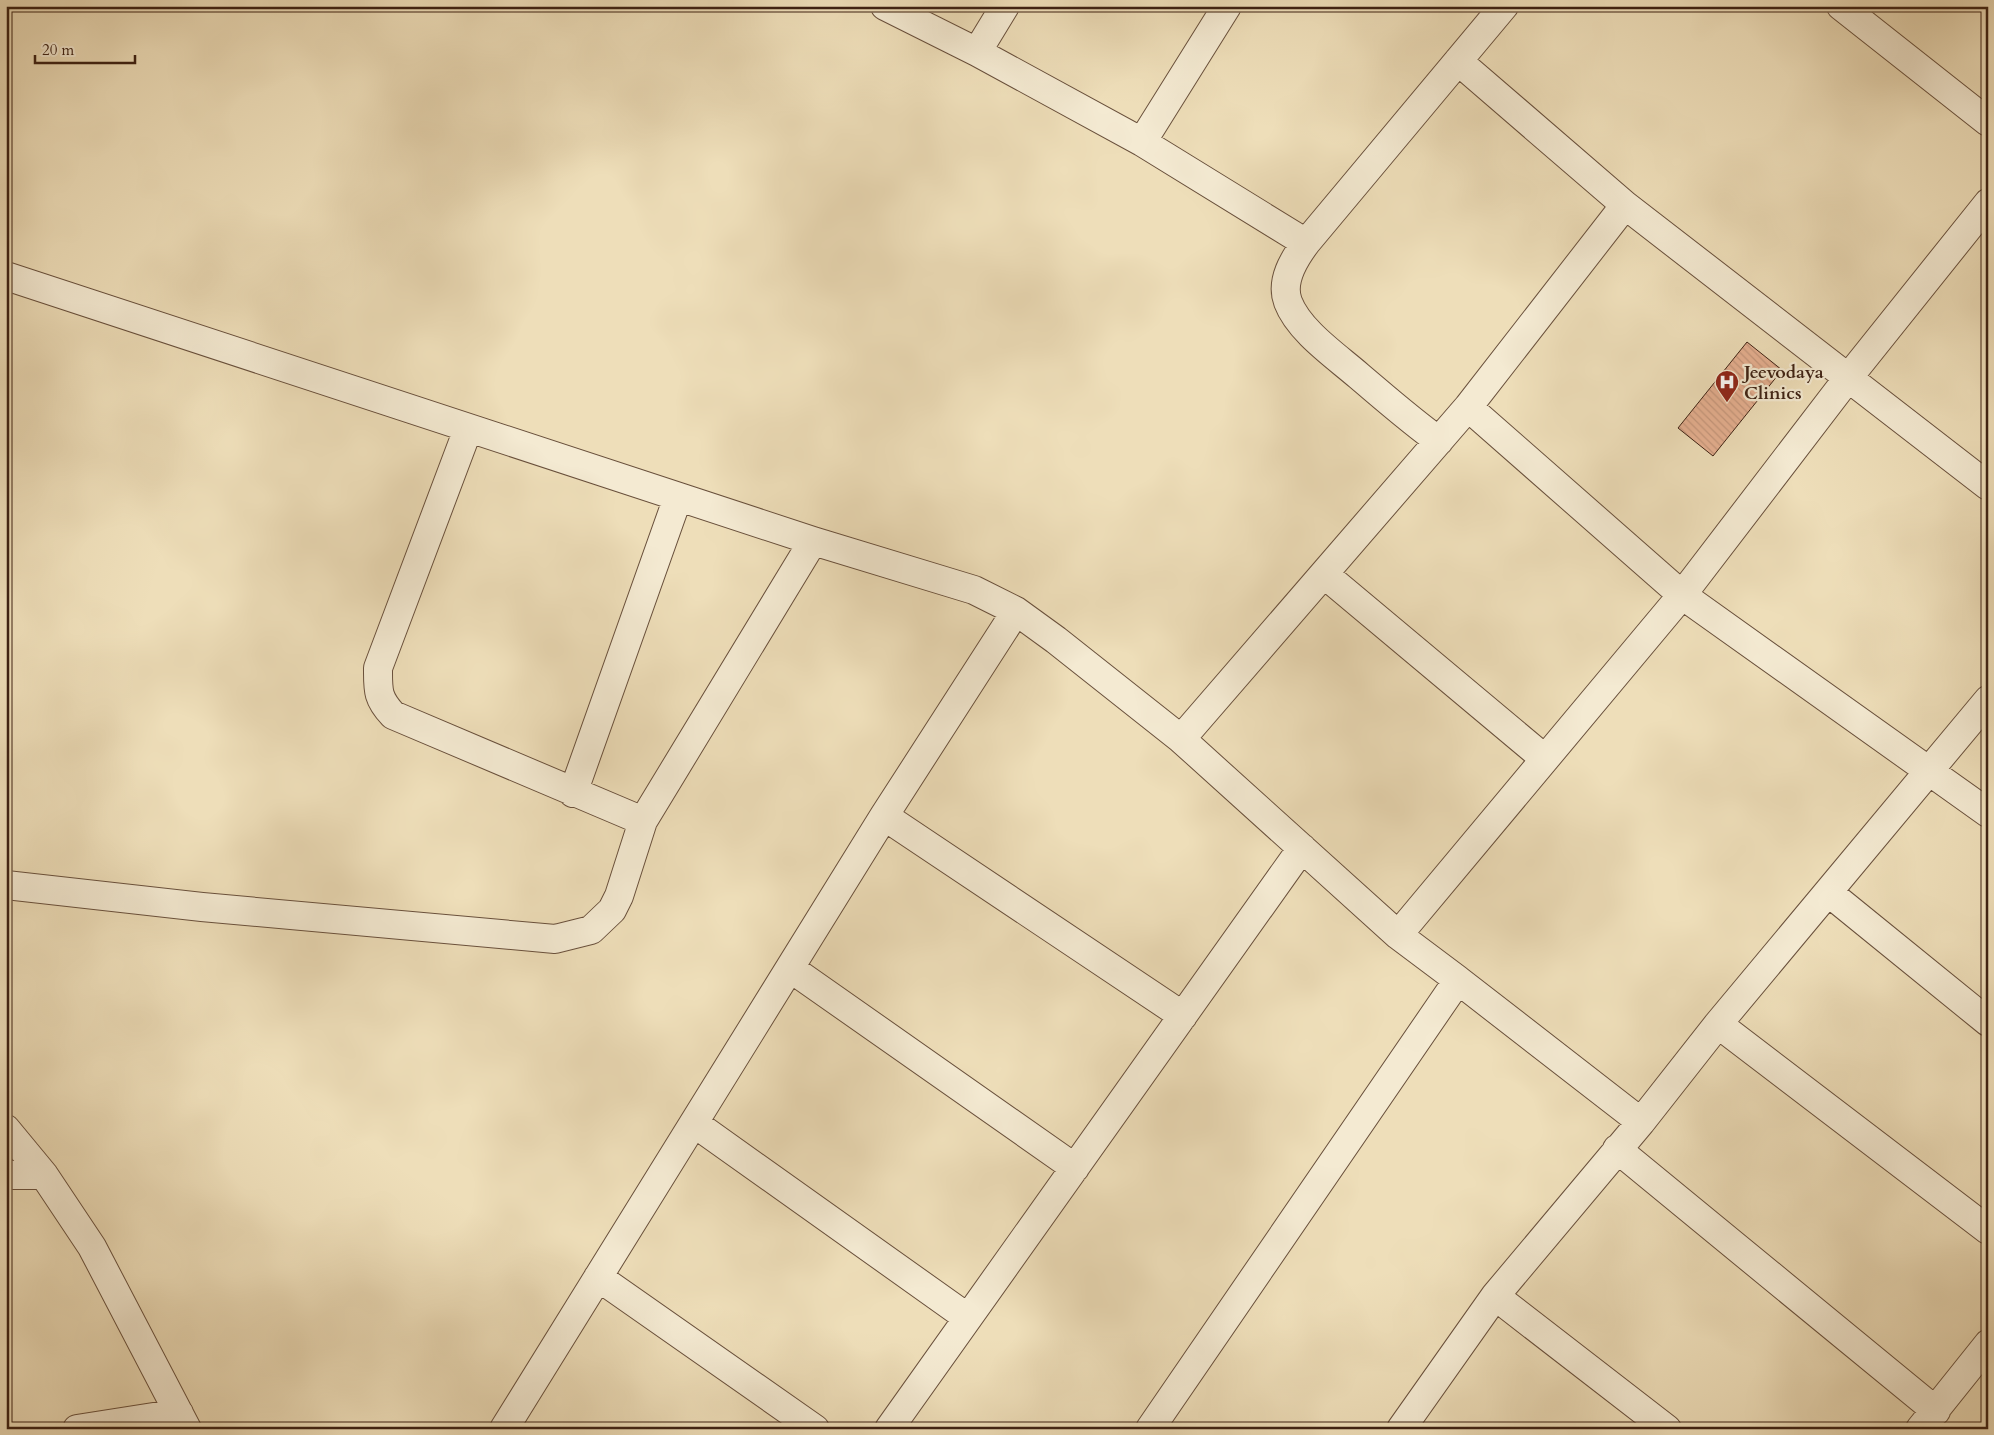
<svg xmlns="http://www.w3.org/2000/svg" width="1994" height="1435" font-family="Cardo,serif">
<style>
.building{fill:url(#building-back-hatch);stroke:#3d2113}
.lines{fill:none;stroke-linecap:round;stroke-linejoin:round}
.minor-casing{stroke:#69503c;stroke-width:30}
.minor{stroke:#f4ead2;stroke-width:28}
.labels{text-anchor:middle;stroke-width:4.5;stroke-linejoin:round;paint-order:stroke}
.poi-label{font-size:18px;font-weight:bold;fill:#3d2113;stroke:#f4ead2;text-anchor:start}
</style>
<defs>
<pattern id="building-back-hatch" width="6" height="6" patternUnits="userSpaceOnUse" patternTransform="scale(1.25)"><rect width="6" height="6" fill="#e6b091"/><path d="M-1 5l2 2M0 0l6 6M5-1l2 2" fill="none" stroke="#c6977c"/></pattern>
</defs>
<rect width="100%" height="100%" fill="#eedeb9"/>
<filter id="stains"><feTurbulence type="fractalNoise" baseFrequency=".004" numOctaves="4"/><feColorMatrix values="0 0 0 0 .2 0 0 0 0 .09 0 0 0 0 .02 0 0 0 .5 -.17"/></filter>
<radialGradient id="worn" r=".72"><stop offset=".6" stop-color="#630" stop-opacity="0"/><stop offset="1" stop-color="#630" stop-opacity=".3"/></radialGradient>
<path class="building" d="M1747 342 1782 370 1713 456 1678 428Z"/>
<g class="lines">
<g class="minor-casing">
<path id="minor" d="M885 6 977 52 1142 142 1306 243C1294 259 1280 281 1288 302 1299 331 1336 356 1359 376 1385 398 1411 421 1439 441
M1841 6 1988 122
M977 52 1005 6
M1458 61 1625 205
M1142 142 1227 6
M1306 243 1504 6
M6 276 813 541 974 590 1016 611 1056 640 1181 739
M1468 407 1682 595 1988 813
M468 429 378 668C378 690 377 698 393 715L643 821
M1324 574 1545 759
M573 793 678 497
M884 816 1183 1016
M6 885 202 907 555 939 591 930 612 910 619 896 643 821 813 541
M1828 892 1988 1022
M1398 935 1682 595 1848 378 1988 203
M790 968 1075 1168
M1458 980 1641 1122
M1718 1024 1988 1230
M694 1123 968 1318
M6 1129 44 1175 92 1247 187 1429
M1617 1149 1936 1411
M6 1175H44
M598 1277 815 1429
M1495 1296 1667 1429
M77 1429 179 1413
M504 1429 884 816 1016 611
M889 1429 1302 848
M1150 1429 1458 980 1398 935 1181 739 1468 407 1625 205 1988 486
M1401 1429 1495 1296 1641 1122 1718 1024 1988 700
M1920 1429 1988 1344"/>
</g>
<use href="#minor" class="minor"/>
</g>
<defs>
<g id="hospital-pin" transform="scale(1.25)"><path d="M0 17L-7.5 6A9.5 9.5 0 1 1 7.5 6Z" fill="#8f2418" stroke="#f4ead2"/><path d="M-5-5h3v3.5h4V-5h3V5h-3V1.5h-4V5h-3Z" fill="#fff"/></g>
</defs>
<g fill-rule="evenodd">
<use href="#hospital-pin" x="1727" y="382"/>
</g>
<g class="labels">
<g class="poi-label">
<text x="1744" y="378">Jeevodaya<tspan x="1744" dy="21">Clinics</tspan></text>
</g>
</g>
<rect width="1994" height="1435" fill="none" stroke="#eedeb9" stroke-width="25"/>
<rect x="8" y="8" width="1979" height="1420" fill="none" stroke="#3d2113" stroke-width="2.5"/>
<rect x="12" y="12" width="1969" height="1410" fill="none" stroke="#3d2113"/>
<path d="M35 55v8h100v-8" fill="none" stroke="#3d2113" stroke-width="2.5"/>
<text x="42" y="55" font-size="15" fill="#3d2113" stroke="#f4ead2" stroke-width="4" paint-order="stroke">20 m</text>
<rect width="100%" height="100%" filter="url(#stains)"/>
<rect width="100%" height="100%" fill="url(#worn)"/>
</svg>
